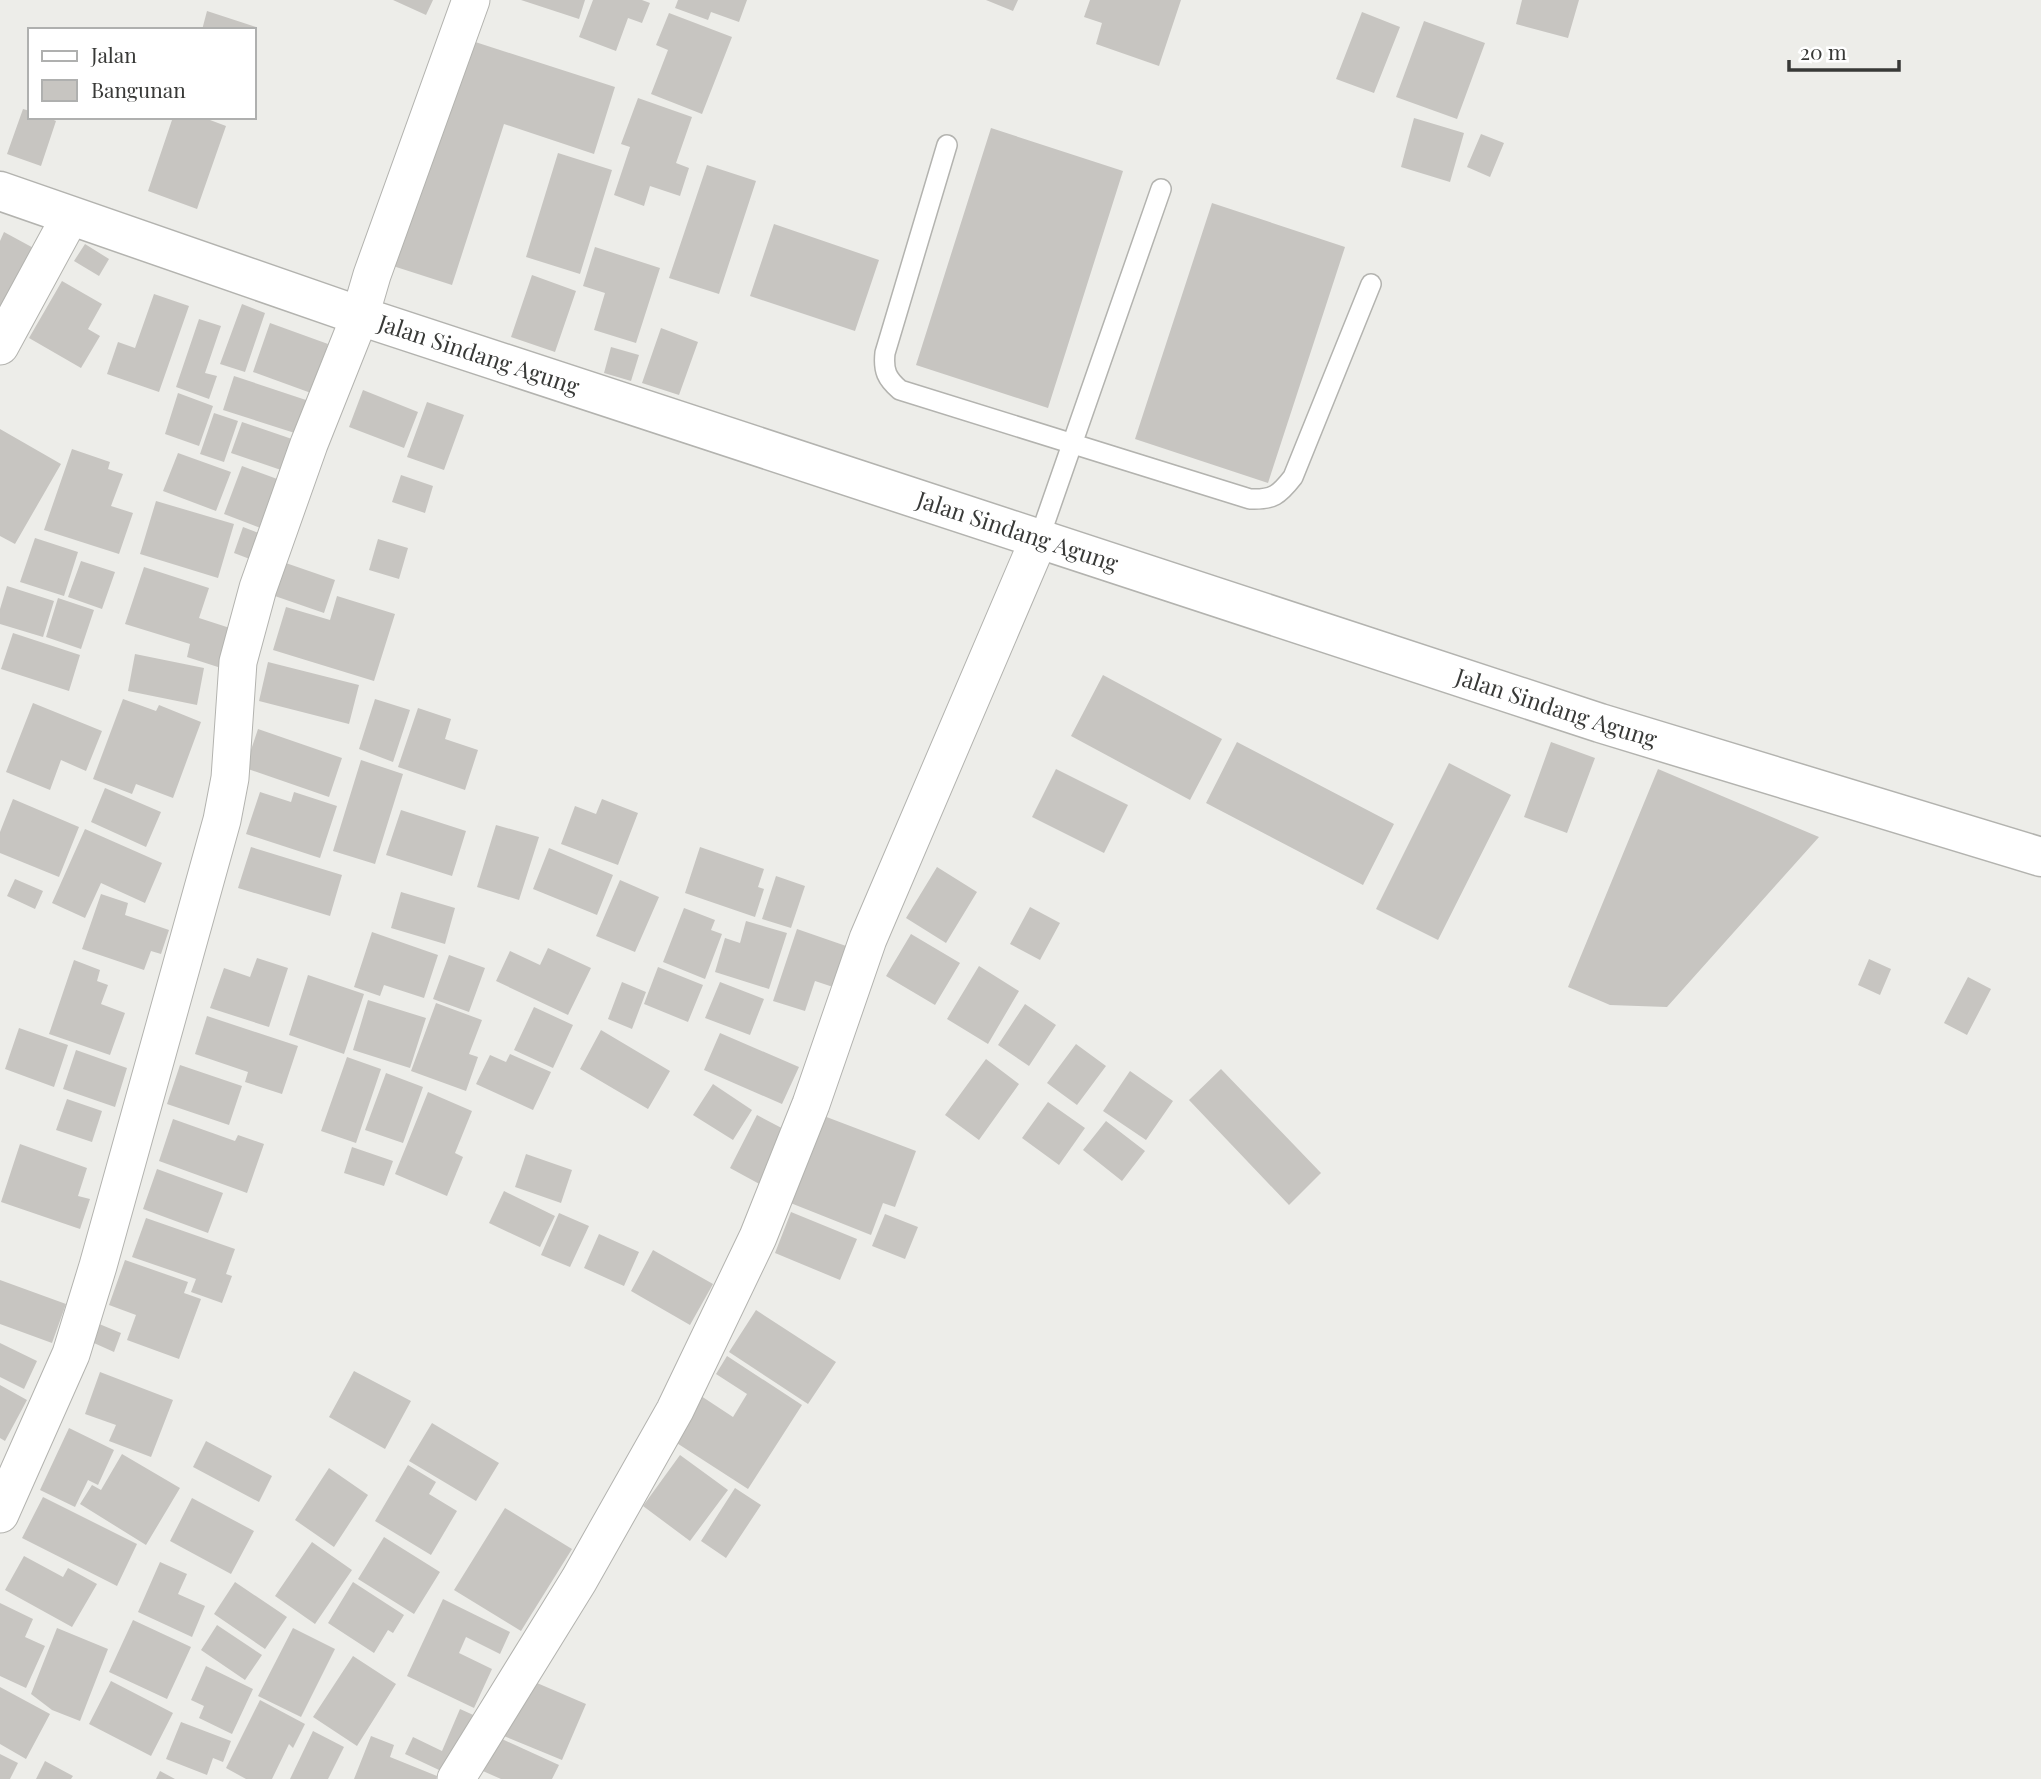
<svg xmlns="http://www.w3.org/2000/svg" width="2041" height="1779" font-family="'Playfair Display',serif">
<style>
.building{fill:#c7c5c1}
.lines{fill:none;stroke-linecap:round;stroke-linejoin:round}
.service-casing{stroke:#b3b3af;stroke-width:22}
.minor-casing{stroke:#b3b3af;stroke-width:39}
.secondary-casing{stroke:#b3b3af;stroke-width:41}
.service{stroke:#fff;stroke-width:19}
.minor{stroke:#fff;stroke-width:37}
.secondary{stroke:#fff;stroke-width:38}
.labels{text-anchor:middle;stroke-width:7;stroke-linejoin:round;paint-order:stroke}
.street-label{font-size:23px;fill:#383937;stroke:#fff}
</style>
<rect width="100%" height="100%" fill="#edede9"/>
<path class="building" d="M393 0H433L426 15Z
M521 0H585L579 19Z
M593 0H642L650 3 642 23 628 18 616 51 579 37Z
M678 0H747L739 22 711 12 708 20 675 8Z
M986 0H1018L1013 11Z
M1090 0H1181L1159 66 1096 44 1102 23 1084 17Z
M1522 0H1579L1568 38 1516 24Z
M207 11 256 27 255 30H202Z
M1362 12 1400 27 1374 93 1336 79Z
M669 13 732 37 702 114 651 94 668 50 656 45Z
M1424 21 1485 43 1457 119 1396 97Z
M466 39 615 87 594 154 504 124 452 285 393 266Z
M638 98 692 117 676 163 689 168 680 196 650 186 644 206 614 195 630 147 621 144Z
M23 109 30 111V117H47L56 121 41 166 7 154Z
M173 117H202L226 126 197 209 148 191Z
M1414 118 1464 133 1450 182 1401 167Z
M991 128 1123 171 1048 408 916 365Z
M1481 134 1504 143 1490 177 1467 167Z
M558 153 612 170 580 274 526 257Z
M707 165 756 181 719 294 669 278Z
M1212 203 1345 247 1268 483 1135 439Z
M774 224 879 260 855 331 750 296Z
M4 232 39 251 0 324V241Z
M85 244 109 259 99 276 74 261Z
M595 247 660 268 636 343 594 330 605 293 583 286Z
M532 275 576 291 555 352 511 337Z
M62 281 102 304 88 329 100 336 81 368 29 338Z
M154 294 189 306 159 392 107 374 118 342 135 348Z
M242 304 265 313 245 372 220 364Z
M199 319 221 326 205 373 217 376 209 399 176 387Z
M270 323 328 344 311 393 253 372Z
M661 328 698 342 679 395 642 383Z
M611 347 639 355 631 381 604 373Z
M234 376 312 402 301 435 223 410Z
M363 390 418 412 404 448 349 427Z
M178 393 213 406 199 446 165 434Z
M427 402 464 415 444 470 407 457Z
M214 413 238 421 224 462 200 454Z
M242 422 292 439 281 470 231 453Z
M0 429 61 464 15 544 0 536Z
M72 449 110 462 108 469 123 474 111 506 133 513 119 554 44 530Z
M178 453 231 472 216 511 163 491Z
M242 466 280 480 263 529 224 514Z
M401 475 433 486 425 513 392 502Z
M156 501 234 524 218 578 140 554Z
M243 527 264 535 255 561 234 553Z
M35 538 78 552 64 596 20 582Z
M378 539 408 548 399 579 369 570Z
M81 561 115 572 102 609 68 597Z
M280 561 335 580 324 613 269 594Z
M144 567 209 588 199 618 233 629 221 668 187 657 190 644 125 624Z
M7 586 54 601 43 637 0 624V609Z
M337 596 395 614 374 681 273 650 286 607 330 620Z
M58 598 94 610 81 649 46 637Z
M13 633 80 655 69 691 1 669Z
M135 654 204 668 197 705 128 691Z
M268 662 359 685 349 724 259 701Z
M1103 675 1222 739 1190 800 1071 736Z
M123 699 156 711 159 705 201 722 173 798 136 784 132 794 93 779Z
M375 699 410 710 393 762 359 749Z
M33 703 102 731 86 771 61 760 50 790 6 772Z
M418 708 451 719 445 739 478 750 465 790 398 767Z
M258 729 342 758 329 797 245 768Z
M1237 742 1394 824 1363 885 1206 803Z
M1551 742 1595 758 1567 833 1524 817Z
M361 760 403 774 375 864 333 851Z
M1449 763 1511 795 1438 940 1376 909Z
M1056 769 1128 805 1104 853 1032 817Z
M1658 769 1819 837 1667 1007 1610 1005 1568 987Z
M105 788 161 812 146 847 91 822Z
M260 792 291 802 294 792 337 806 320 858 246 834Z
M13 799 79 827 59 877 0 853V832Z
M602 799 638 813 618 865 561 844 575 806 596 814Z
M401 810 466 831 452 876 386 855Z
M496 825 539 837 519 900 477 887Z
M85 829 162 863 145 903 101 883 85 918 52 903Z
M251 847 342 875 330 916 238 888Z
M700 847 764 869 758 887 764 889 755 917 685 893Z
M549 848 613 875 597 915 533 889Z
M937 867 977 892 946 943 906 918Z
M776 876 805 886 791 928 762 919Z
M15 879 43 891 35 909 7 896Z
M620 880 659 897 635 952 596 936Z
M401 892 455 908 445 944 391 928Z
M101 894 128 903 125 915 169 930 161 954 151 951 144 970 82 949Z
M1030 907 1060 923 1040 960 1010 944Z
M684 908 715 920 711 930 722 934 705 979 663 962Z
M746 921 787 933 769 989 715 972 725 938 740 943Z
M797 929 849 947 836 988 815 981 805 1011 773 1001Z
M372 932 438 955 424 998 384 985 380 996 354 987Z
M911 934 960 963 935 1005 886 976Z
M548 948 591 968 568 1015 496 981 510 951 540 965Z
M449 955 485 968 469 1012 433 999Z
M257 958 288 968 269 1027 210 1008 224 968 250 977Z
M1869 959 1891 969 1880 995 1858 985Z
M74 960 100 970 97 981 108 985 101 1004 125 1013 110 1055 49 1034Z
M979 966 1019 991 988 1044 947 1019Z
M658 967 703 985 688 1022 644 1004Z
M308 975 364 994 344 1054 289 1035Z
M1968 977 1991 989 1967 1035 1944 1023Z
M622 982 646 992 632 1029 608 1019Z
M720 982 764 999 750 1035 705 1018Z
M368 1000 426 1018 410 1068 353 1050Z
M436 1003 482 1020 469 1054 478 1057 466 1091 411 1071Z
M1025 1004 1056 1025 1029 1066 998 1045Z
M534 1007 573 1025 553 1068 514 1050Z
M207 1016 298 1046 282 1094 245 1082 248 1072 195 1054Z
M19 1028 68 1045 54 1087 5 1069Z
M601 1030 670 1071 648 1109 580 1069Z
M720 1033 799 1067 782 1104 704 1070Z
M1076 1044 1106 1066 1077 1105 1047 1083Z
M76 1050 127 1068 115 1107 63 1089Z
M510 1054 551 1072 533 1110 476 1084 490 1055 506 1062Z
M347 1057 381 1069 356 1143 321 1131Z
M986 1059 1019 1084 979 1140 945 1115Z
M180 1065 242 1086 229 1125 167 1104Z
M1221 1069 1321 1173 1289 1205 1189 1100Z
M1130 1071 1173 1101 1146 1140 1103 1111Z
M386 1073 423 1087 403 1143 365 1130Z
M713 1084 752 1110 733 1140 693 1115Z
M428 1092 472 1111 455 1153 463 1157 447 1196 395 1174Z
M67 1099 102 1111 92 1142 56 1130Z
M1048 1102 1085 1128 1059 1165 1022 1138Z
M816 1113 916 1151 895 1207 883 1203 871 1235 783 1200Z
M757 1115 795 1135 767 1188 730 1168Z
M173 1119 235 1141 238 1135 264 1144 247 1193 159 1161Z
M1106 1121 1145 1151 1122 1181 1083 1150Z
M20 1144 87 1168 78 1196 90 1199 80 1229 1 1202Z
M352 1147 393 1161 384 1186 344 1173Z
M526 1154 572 1170 561 1203 515 1187Z
M157 1169 223 1193 208 1233 143 1209Z
M504 1191 555 1216 540 1247 489 1223Z
M791 1212 857 1239 840 1280 775 1253Z
M559 1213 589 1226 570 1267 541 1255Z
M885 1214 918 1227 905 1259 872 1246Z
M146 1218 235 1249 226 1274 232 1276 222 1303 191 1292 196 1279 132 1257Z
M599 1234 639 1252 624 1286 584 1268Z
M653 1250 713 1284 690 1325 631 1291Z
M125 1260 188 1282 184 1293 201 1299 179 1359 127 1340 136 1315 109 1305Z
M0 1280 66 1304 52 1343 0 1324Z
M756 1310 836 1362 808 1404 729 1352Z
M92 1321 121 1333 114 1352 85 1339Z
M0 1343 37 1361 24 1389 0 1377Z
M727 1356 802 1405 748 1489 669 1438 698 1394 733 1417 747 1394 716 1374Z
M354 1371 411 1401 385 1449 329 1417Z
M100 1372 173 1400 151 1457 109 1441 116 1425 85 1414Z
M0 1385 27 1400 5 1441 0 1438Z
M432 1423 499 1463 476 1501 409 1461Z
M69 1428 114 1450 98 1485 88 1480 75 1507 40 1490Z
M206 1441 272 1476 259 1502 193 1467Z
M122 1454 180 1488 146 1545 80 1504 92 1485 101 1490Z
M680 1455 728 1490 690 1541 643 1506Z
M408 1465 436 1482 429 1494 457 1511 431 1555 375 1521Z
M329 1468 368 1495 334 1547 295 1520Z
M735 1488 761 1505 726 1558 701 1541Z
M43 1497 137 1544 117 1586 22 1538Z
M192 1498 254 1531 231 1574 170 1541Z
M505 1508 572 1549 521 1631 454 1590Z
M384 1537 440 1572 414 1614 358 1579Z
M312 1542 352 1570 315 1624 275 1596Z
M24 1556 63 1577 68 1568 97 1584 72 1627 5 1590Z
M160 1562 187 1574 178 1594 205 1606 192 1637 138 1612Z
M235 1582 287 1617 265 1649 214 1614Z
M353 1582 404 1615 393 1633 388 1630 374 1653 328 1623Z
M443 1599 510 1632 500 1654 466 1637 459 1653 492 1669 474 1708 407 1676Z
M0 1603 33 1619 25 1637 45 1646 26 1688 0 1676Z
M133 1620 191 1647 167 1699 109 1672Z
M217 1625 262 1655 245 1680 201 1650Z
M57 1628 108 1649 80 1721 52 1710 31 1694Z
M293 1628 335 1649 301 1717 258 1696Z
M353 1656 396 1684 357 1746 313 1717Z
M206 1666 253 1689 232 1734 199 1718 204 1706 191 1700Z
M523 1677 586 1704 562 1760 499 1734Z
M111 1681 173 1713 151 1756 89 1724Z
M0 1687 50 1714 26 1759 0 1744Z
M260 1700 305 1724 293 1748 289 1744 272 1779H246L226 1768Z
M460 1709 480 1718 454 1777 405 1754 413 1737 442 1751Z
M181 1722 231 1741 223 1762 213 1758 207 1775 166 1759Z
M313 1731 344 1747 328 1779H290Z
M491 1734 559 1765 552 1779H501L476 1768Z
M371 1736 394 1745 390 1757 437 1776 436 1779H354Z
M0 1754 18 1763 10 1779H0Z
M45 1761 73 1776 71 1779H36Z
M160 1771 175 1779H156Z"/>
<g class="lines">
<g class="service-casing">
<path id="service" d="M947 145 885 353C883 371 887 379 900 390L1250 499C1273 500 1279 495 1293 477L1371 284
M1039 539 1161 189"/>
</g>
<g class="minor-casing">
<path id="minor" d="M0 346 70 217
M0 1514 71 1354 98 1266 222 820 230 778 238 662 258 588 309 444 360 316 372 275 471 0
M456 1779 579 1580 675 1410 758 1237 811 1104 868 939 1039 539"/>
</g>
<g class="secondary-casing">
<g id="secondary">
<path id="s1" d="M0 191 360 316 1600 723 2041 857"/>
</g>
</g>
<use href="#service" class="service"/>
<use href="#minor" class="minor"/>
<use href="#secondary" class="secondary"/>
</g>
<g class="labels">
<g class="street-label">
<text dy="8" stroke="none"><textPath href="#s1" startOffset="506">Jalan Sindang Agung</textPath></text>
<text dy="8" stroke="none"><textPath href="#s1" startOffset="1073">Jalan Sindang Agung</textPath></text>
<text dy="8" stroke="none"><textPath href="#s1" startOffset="1640">Jalan Sindang Agung</textPath></text>
</g>
</g>
<rect x="28" y="28" width="228" height="91" fill="#ffffff" stroke="#afb0af" stroke-width="2"/>
<rect x="42" y="51" width="35" height="10" fill="#ffffff" stroke="#afb0af" stroke-width="2"/>
<text x="91" y="63" font-size="21" fill="#383937">Jalan</text>
<rect x="42" y="80" width="35" height="21" fill="#c7c5c1" stroke="#afb0af" stroke-width="2"/>
<text x="91" y="98" font-size="21" fill="#383937">Bangunan</text>
<path d="M1789 60v10h110v-10" fill="none" stroke="#383937" stroke-width="3.5"/>
<text x="1800" y="60" font-size="21" fill="#383937" stroke="#ffffff" stroke-width="5" paint-order="stroke">20 m</text>
</svg>
